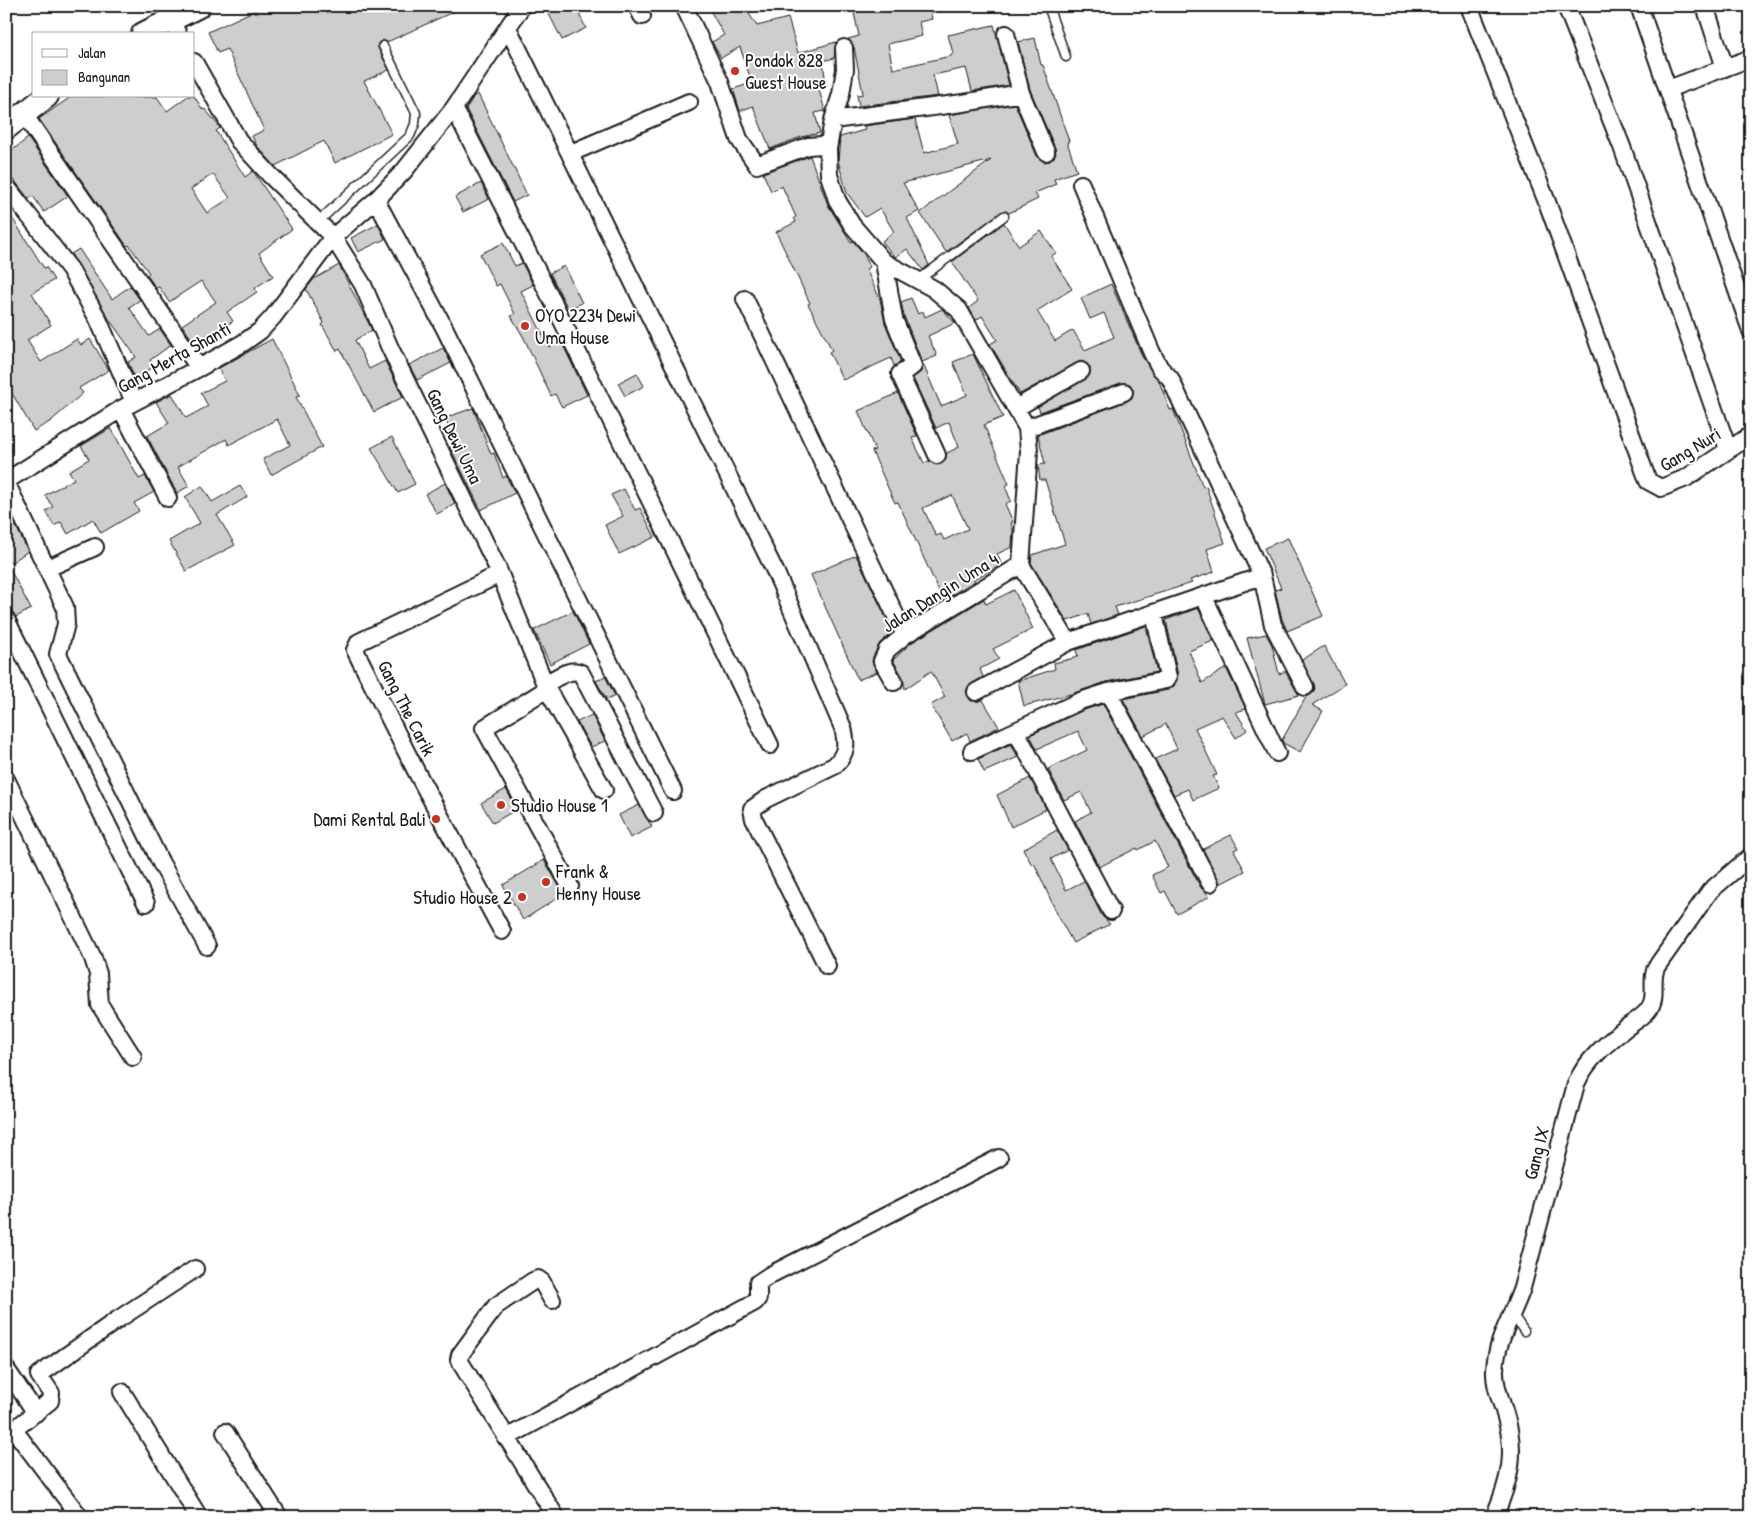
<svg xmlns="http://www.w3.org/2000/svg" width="1757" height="1523" font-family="'Patrick Hand',sans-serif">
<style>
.building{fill:#cecece;stroke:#1c1c1c;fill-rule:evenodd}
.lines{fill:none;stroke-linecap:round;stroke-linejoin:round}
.lane-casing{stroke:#1c1c1c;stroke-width:11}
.street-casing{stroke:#1c1c1c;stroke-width:20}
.secondary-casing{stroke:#1c1c1c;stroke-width:26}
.lane{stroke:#fff;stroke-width:8}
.street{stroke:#fff;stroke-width:16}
.secondary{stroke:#fff;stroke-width:22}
.poi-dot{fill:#c8321e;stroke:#fff;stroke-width:2}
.labels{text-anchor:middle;stroke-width:4;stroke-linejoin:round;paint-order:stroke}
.poi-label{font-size:19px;fill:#1c1c1c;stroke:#fff;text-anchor:start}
.street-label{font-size:19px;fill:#1c1c1c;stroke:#fff}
</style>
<rect width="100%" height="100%" fill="#fff"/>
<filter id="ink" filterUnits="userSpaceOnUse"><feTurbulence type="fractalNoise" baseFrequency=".02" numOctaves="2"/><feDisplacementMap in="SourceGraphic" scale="10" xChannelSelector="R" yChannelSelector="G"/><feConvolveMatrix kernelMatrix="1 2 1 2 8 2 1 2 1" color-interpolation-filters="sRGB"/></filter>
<g filter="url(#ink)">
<path class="building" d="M264 6H466L387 42 383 40 378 43V48L389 70 364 81 392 134 335 163 324 141 275 166 257 146 252 136 264 130 227 49 218 53 208 32Z
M545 6H575L586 28 562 40Z
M721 6H744L757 26 788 18 798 53 836 42 834 58 823 61 826 85 818 86 825 111 815 113 820 133 801 137 770 149 753 106 740 111 733 89 752 83 740 47 721 58 712 42 724 35 711 12Z
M883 6H929L932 19 919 22 922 36 888 44 893 69 951 56 953 53 948 35 994 25 1009 85 972 91 966 68 933 75 938 96 859 106 857 95 863 94 854 47 848 39 859 36 854 13Z
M1035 38 1041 65H1043L1069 141 1067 142 1077 171 1054 179 1056 184 1035 193 1038 199 1009 213 1006 211 1001 212 946 252 920 213 991 160 903 183 919 211 907 218 929 265 923 270 907 249 896 257 893 255 882 241 894 232 880 208 865 217 847 193 838 161 840 137 865 130 864 126 915 119 924 153 958 144 949 115 1015 104 1037 156 1044 162 1050 161 1056 154 1055 148 1030 90 1018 42Z
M478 94 527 195 513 202 466 109 474 96Z
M72 96 157 97 167 111 188 96H194L203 110 205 109 218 125 220 128 216 131 245 177 253 171 292 229 259 253 273 276 255 288 257 292 227 312 233 321 215 333 213 331 195 344 182 325 216 302 201 281 169 302 159 287 156 288 147 275 149 273 129 245 127 246 39 119ZM213 174 230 198 207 213 191 189Z
M28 138 68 196 44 212 33 196 29 199 14 180 6 176V155Z
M810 156 828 205 851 242 853 241 864 254 870 267 866 269 880 299 885 323 901 362 894 366 891 358 843 380 829 352 832 350 808 304 810 303 776 232 796 222 794 218 796 217 782 186 771 191 763 173Z
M481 183 489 199 463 212 455 197Z
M6 203 12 211 9 213 44 268 46 267 54 280 32 293 51 325 27 340 41 362 77 339 81 345 90 339 109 370 79 388 83 393 51 421 34 431 6 383Z
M1004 223 1019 246 1041 231 1056 253 1051 256 1072 289 1037 311 1055 341 1073 330 1085 350 1114 337 1104 313 1090 319 1081 298 1111 284 1143 358 1159 381 1170 410 1173 409 1203 487 1206 486 1225 543 1207 549 1214 572 1190 580 1192 583 1115 607 1118 615 1091 624 1088 614 1067 621 1031 563 1032 555 1065 544 1045 480H1040L1038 465 1045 464 1038 435 1127 401 1132 398 1133 389 1130 384 1121 383 1040 412 1038 407 1089 376V366L1081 361 1020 394 990 344 997 340 982 316 976 320 969 308 978 301 952 262Z
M378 224 385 239 358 252 351 238Z
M503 243 515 266 522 263 533 285 521 291 549 347 561 341 587 395 562 407 555 394 551 396 524 338 511 316 515 314 500 284 496 286 480 254Z
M79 249 112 299 130 286 140 300 129 307 149 336 160 329 171 345 150 360 154 366 135 379 128 362 136 357 109 319 71 254Z
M339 265 372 330 355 340 369 369 385 361 403 397 374 412 340 349 337 351 322 325 324 323 306 289 314 279Z
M564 266 582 303 568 309 550 273Z
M911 298 918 314 923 311 925 317 942 309 955 323 928 336 937 356 922 362 904 316 901 302Z
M272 339 300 395 296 397 322 447 271 475 263 459 290 445 277 419 229 445 226 439 181 465 178 467 189 486 177 493 147 436 169 423 156 402 172 394 186 418 208 406 201 393 225 381 219 368Z
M443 348 451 363 417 380 409 365Z
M973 354 1003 417 984 425 1009 484 1005 486 1011 501 1005 504 1013 522 1011 523 1013 530 1012 547 997 554 1002 565 974 579 975 581 943 600 898 502 895 503 889 490 872 451 875 450 858 411 898 393 917 436 912 438 924 463 929 461 936 465 942 464 945 460 947 453 959 447 949 422 936 428 913 378 921 372 923 364 941 406 967 395 953 362ZM952 495 968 529 944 540 941 534 936 536 923 508Z
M637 373 644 386 625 396 618 383Z
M473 408 491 454 494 453 503 478 506 476 515 493 481 510 450 447 455 445 445 418Z
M111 428 139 479 145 476 154 492 134 503 139 511 101 533 93 519 68 534 61 522 54 526 46 511 53 507 45 495 74 479 69 471 89 459 81 446Z
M392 437 415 484 398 493 371 448Z
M445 483 455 504 437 514 425 494Z
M202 486 212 502 240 486 247 497 217 515 235 545 186 571 169 541 200 523 185 497Z
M624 489 635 510 640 508 655 537 619 554 605 525 623 516 611 495Z
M6 506 28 551 11 563 6 556Z
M1288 538 1323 616 1287 631 1282 619 1275 590 1281 588 1264 548Z
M856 555 893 632 880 643 873 657 872 662 877 672 858 680 811 575Z
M6 562 31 609 16 617 12 611 6 608Z
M1014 590 1033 629 993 649 999 659 980 669 983 677 971 684 966 691 971 701 983 700 999 727 970 741 967 733 952 741 931 705 945 697 931 671 905 689 903 677 893 660 911 643 984 599 986 604Z
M1198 608 1213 641 1189 651 1202 683 1226 668 1246 709 1236 712 1247 730 1236 738 1222 716 1195 728 1217 775 1213 776 1219 788 1193 800 1188 789 1174 795 1155 759 1177 749 1166 724 1143 736 1123 699 1168 690 1174 686 1178 675 1166 620Z
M573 611 589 644 550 664 534 630Z
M1146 626 1157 672 1106 682 1071 694 1024 706 1018 681 1055 669 1054 663 1078 657 1076 650Z
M1266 634 1272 645 1279 674 1285 671 1299 695 1265 704 1247 638Z
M1324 646 1345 684 1312 705 1323 711 1300 752 1283 743 1282 740 1306 697 1313 693 1315 688 1302 660Z
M605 676 615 696 607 700 596 681Z
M1103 704 1201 888 1210 896 1177 914 1165 891 1161 893 1152 875 1168 867 1155 841 1138 850 1137 848 1099 867 1075 821 1091 812 1081 792 1064 800 1048 769 1087 750 1078 731 1037 749 1030 735 1084 710Z
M592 715 605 741 591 747 577 722Z
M1011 744 1018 757 984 772 978 759Z
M1030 778 1046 809 1011 827 997 795Z
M506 789 517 809 493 823 481 803Z
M639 805 652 827 630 838 619 815Z
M1057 830 1068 850 1051 859 1066 890 1084 881 1102 916 1110 924 1073 943 1058 916 1034 863 1032 865 1023 849Z
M1231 835 1238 848 1234 850 1245 871 1220 884 1203 849Z
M544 860 564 894 523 920 503 885Z"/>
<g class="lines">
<g class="lane-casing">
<path id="lane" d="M1048 6 1066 57
M318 222 410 136 415 124 416 113 383 46
M917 281 1004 216
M1513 1315 1524 1331"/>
</g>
<g class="street-casing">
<path id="street" d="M637 6 642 16
M684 6 720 82 739 139 757 165 808 146 822 145 828 149
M1469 6 1547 202 1648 481 1661 488 1686 478 1751 435
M1566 6 1622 147 1728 449
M1639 6 1751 331
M1705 6 1725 68
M170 19 178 34
M508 28 776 573 843 728C847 744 847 754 834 766L766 799 752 809 754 819 827 966
M1006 34 1021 93 1046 152
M844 48 845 69 841 94 833 120 828 149 829 175 837 200 852 225 884 262 934 289 959 310 1027 428 1029 451 1021 565
M194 62 239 141 270 175 333 237 363 285 390 348 497 567 547 689 604 790
M1668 89 1751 58
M454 108 553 302 770 745
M23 113 199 368
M833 120 963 103 1021 93
M571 153 689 102
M1081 184 1152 353 1160 368 1170 378 1262 576 1273 625 1305 687
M6 186 70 269 98 319 134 402
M376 200 445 329 673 791
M884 262 894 319 913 366 900 374 937 455
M745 299 905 635
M1016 408 1081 371
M121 409 168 498
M1027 428 1124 392
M6 481 121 409 199 368 243 343 260 331 273 317 333 237 376 200 404 171 454 108 522 6
M6 482 65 607 66 624 58 654 161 863 207 946
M1021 565 1068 642
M48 568 95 547
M500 574 359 642 355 650 416 771 502 931
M1204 597 1277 753
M6 619 146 903
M894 682 882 661 887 650 905 635 1021 565
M545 684C555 679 570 667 581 673L654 813
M547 689 484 728 570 886
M976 692 1068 642 1262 576
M1108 692 1210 883
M1016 731 1111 911
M972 751 1080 701 1108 692 1166 680 1168 677 1154 614
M6 779 93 958 98 974 100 1005 133 1057
M552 1300 542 1282 538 1279 533 1281 496 1306 460 1355 459 1360 556 1517
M6 1369 36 1413
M122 1392 199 1517
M14 1430 80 1517
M225 1432 279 1517
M6 1436 50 1401 51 1393 39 1375 117 1320 195 1269
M506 1438 755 1302 758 1298V1283L770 1275 999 1158
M1494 1517C1510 1481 1517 1452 1505 1414 1501 1400 1494 1385 1495 1370 1496 1340 1513 1315 1522 1288L1576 1084C1586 1060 1607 1043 1627 1027 1634 1022 1643 1017 1648 1010 1659 997 1649 979 1657 966L1710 891 1751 856"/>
</g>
<g class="secondary-casing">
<path id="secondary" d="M143 34 199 6
M6 128 47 96"/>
</g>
<use href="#lane" class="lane"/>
<use href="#street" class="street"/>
<use href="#secondary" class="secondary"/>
</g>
</g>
<g class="poi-dot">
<circle cx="735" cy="71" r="5"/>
<circle cx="525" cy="326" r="5"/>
<circle cx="501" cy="805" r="5"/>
<circle cx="436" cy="819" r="5"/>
<circle cx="546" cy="882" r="5"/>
<circle cx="522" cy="897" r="5"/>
</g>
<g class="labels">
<g class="poi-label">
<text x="745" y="67">Pondok 828<tspan x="745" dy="22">Guest House</tspan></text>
<text x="535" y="322">OYO 2234 Dewi<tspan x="535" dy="22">Uma House</tspan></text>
<text x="511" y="812">Studio House 1</text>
<text x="426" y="826" text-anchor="end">Dami Rental Bali</text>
<text x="556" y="878">Frank &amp;<tspan x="556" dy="22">Henny House</tspan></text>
<text x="512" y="904" text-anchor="end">Studio House 2</text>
</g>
<g class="street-label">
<text transform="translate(174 357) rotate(-29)" y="7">Gang Merta Shanti</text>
<text transform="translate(455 436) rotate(64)" y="7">Gang Dewi Uma</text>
<text transform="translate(1690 449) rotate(-31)" y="7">Gang Nuri</text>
<text transform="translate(940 592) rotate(-32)" y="7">Jalan Dangin Uma 4</text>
<text transform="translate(407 708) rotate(63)" y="7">Gang The Carik</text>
<text transform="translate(1536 1153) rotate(-76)" y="7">Gang IX</text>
</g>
</g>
<rect width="1757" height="1523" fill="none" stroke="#fff" stroke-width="25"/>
<rect x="12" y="12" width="1732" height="1498" fill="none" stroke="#1c1c1c" stroke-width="2" filter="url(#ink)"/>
<rect x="32" y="32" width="162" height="65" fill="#ffffff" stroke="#a4a4a4"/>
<rect x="42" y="49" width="25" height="8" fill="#ffffff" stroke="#a4a4a4"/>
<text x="78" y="58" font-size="15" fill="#1c1c1c">Jalan</text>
<rect x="42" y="70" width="25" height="15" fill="#cecece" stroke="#a4a4a4"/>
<text x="78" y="82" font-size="15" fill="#1c1c1c">Bangunan</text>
</svg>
